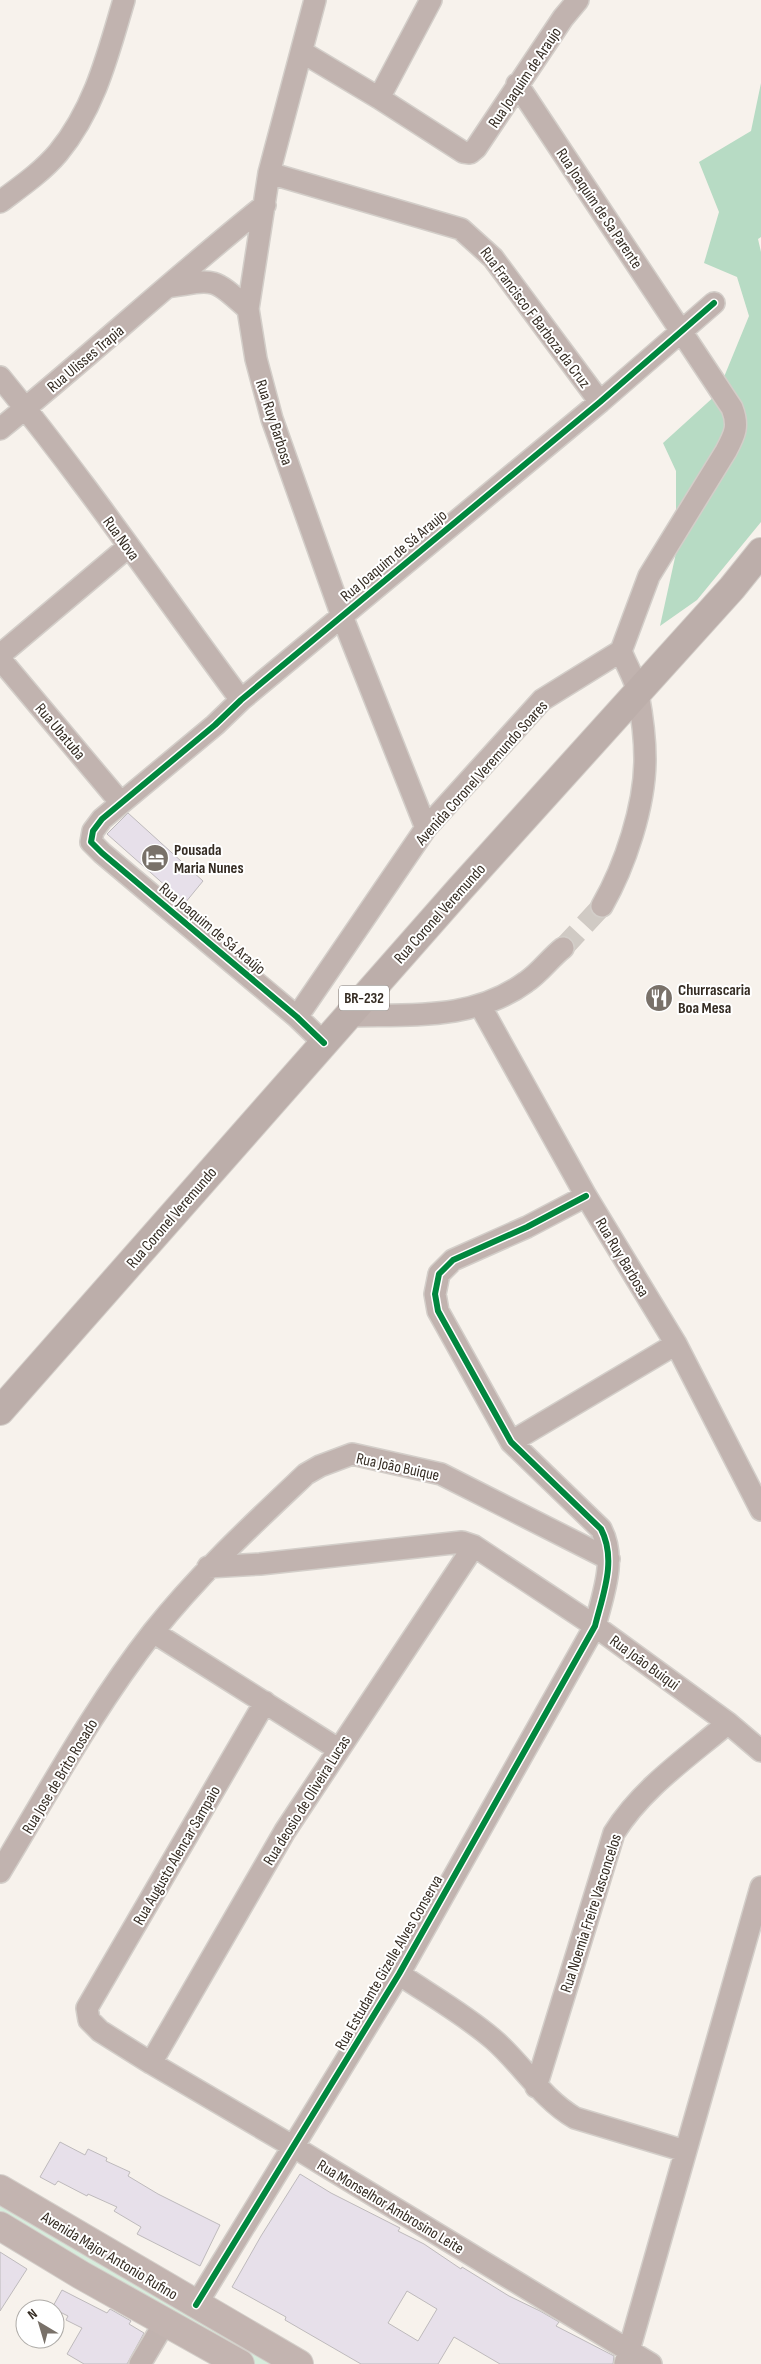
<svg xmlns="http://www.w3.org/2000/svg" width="761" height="2364" font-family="'Sofia Sans Condensed',sans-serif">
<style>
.green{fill:#d7ecdc}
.forest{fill:#b7dbc4}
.building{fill:#e7e0ea;stroke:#bebabc;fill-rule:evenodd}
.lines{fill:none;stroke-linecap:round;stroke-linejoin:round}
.minor-tunnel{stroke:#d0cac4;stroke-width:21;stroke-dasharray:21 11;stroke-linecap:butt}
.minor-casing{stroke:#d3cec9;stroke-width:24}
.major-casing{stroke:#d3cec9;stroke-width:30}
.highway-casing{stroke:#d3cec9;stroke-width:30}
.minor{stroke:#c1b3af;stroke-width:21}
.major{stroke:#c3b4b0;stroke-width:28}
.highway{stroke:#bcaeaa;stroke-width:28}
.cycleway-casing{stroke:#fff;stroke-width:9}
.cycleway{stroke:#00873e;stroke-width:6}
.labels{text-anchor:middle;stroke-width:4;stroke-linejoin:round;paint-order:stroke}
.shield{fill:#fff;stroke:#726b65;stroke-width:1}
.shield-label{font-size:15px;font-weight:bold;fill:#352c23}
.street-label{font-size:16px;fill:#352c23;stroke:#fff}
.poi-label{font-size:16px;font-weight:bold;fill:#352c23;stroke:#fff;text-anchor:start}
</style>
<rect width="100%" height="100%" fill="#f7f2ec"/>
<path class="green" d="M0 2196 287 2364H246L0 2221Z"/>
<path class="forest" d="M761 83V237L758 239 761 252V522L697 600 660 626 676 553V471L663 443 717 394 749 316 737 277 704 263 719 212 699 162 751 131Z"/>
<path class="building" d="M128 813 203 881 185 903 107 834Z
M60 2142 85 2155 88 2149 107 2158 106 2161 130 2172 128 2176 158 2194 220 2225 200 2266 137 2234 141 2227 114 2211 117 2207 88 2194 87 2196 58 2181 55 2185 40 2177Z
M300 2174 331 2193 400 2228 398 2231 424 2244 461 2269 462 2267 509 2296 540 2311 559 2322 556 2326 614 2356 613 2364H500L454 2337 438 2364H361L285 2320 286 2317 232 2287 261 2236ZM407 2291 437 2309 418 2341 388 2323Z
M0 2252 27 2269 0 2311Z
M62 2290 107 2313 110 2309 131 2321 129 2324 144 2333 127 2364H84L67 2354 82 2328 66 2320 68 2316 52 2308Z"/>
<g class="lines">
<path class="minor-tunnel" d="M563 948 602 906"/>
<g class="minor-casing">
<path id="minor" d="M315 0 269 173 248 309 256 359 272 419 342 616 426 828
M302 52 379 98 463 152 470 153 476 148 563 18 578 0
M517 84 732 408C739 426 735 434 726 451L649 576 621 651C626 665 636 680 638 694 642 715 645 739 645 759 645 806 625 866 602 906
M379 98 431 0
M269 173 461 229 493 258 600 402
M0 202C20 187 42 172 58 153 95 108 108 54 124 0
M168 287C216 279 212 277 248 309
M0 377C85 481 161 592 241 700
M0 429C90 356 175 277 265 205
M0 655 128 547
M0 659 121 803
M481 1007 586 1196 676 1344 761 1510
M347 1016C410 1014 473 1021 526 982 540 973 550 958 563 948
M297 1017 426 828 542 700 621 651
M324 1043 297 1017 102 853 91 842 93 831 102 819 215 725 241 700 600 402 714 303
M511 1442 676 1344
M208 1567 260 1564 462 1542 474 1546 595 1626 728 1723 761 1751
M153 1632 338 1749
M265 1702 87 2008 89 2020 100 2031 151 2063 294 2147 651 2364
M0 1872C49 1791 95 1706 153 1632 199 1574 252 1525 306 1474L320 1466 352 1454 441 1474 609 1559
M399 1974C430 1995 464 2014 493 2039 522 2064 541 2098 575 2118L685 2151
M151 2063 285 1831 474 1546
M536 2087 614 1833C642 1788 688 1757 728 1723
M196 2305 399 1974 595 1626C603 1594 617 1560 601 1529L511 1442 438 1311 435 1294 439 1274 453 1260 527 1227 586 1196
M140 2364 165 2322
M625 2364 761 1887"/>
</g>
<g class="major-casing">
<path id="major" d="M0 2189 299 2364
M0 2226 81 2275 240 2364"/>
</g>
<g class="highway-casing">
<path id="highway" d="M0 1411 460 889 732 588 761 552"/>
</g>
<use href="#minor" class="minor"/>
<use href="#major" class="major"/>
<use href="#highway" class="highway"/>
<g class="cycleway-casing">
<path id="cycleway" d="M324 1043 297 1017 102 853 91 842 93 831 102 819 215 725 241 700 600 402 714 303
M196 2305 399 1974 595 1626C603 1594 617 1560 601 1529L511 1442 438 1311 435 1294 439 1274 453 1260 527 1227 586 1196"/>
</g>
<use href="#cycleway" class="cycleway"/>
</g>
<defs>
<g id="hotel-disc" transform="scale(1.4375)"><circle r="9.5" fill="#797169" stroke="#fff"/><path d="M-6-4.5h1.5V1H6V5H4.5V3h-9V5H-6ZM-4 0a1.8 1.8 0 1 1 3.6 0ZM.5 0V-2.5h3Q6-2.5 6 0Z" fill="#fff"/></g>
<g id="restaurant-disc" transform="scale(1.4375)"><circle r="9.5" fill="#797169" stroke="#fff"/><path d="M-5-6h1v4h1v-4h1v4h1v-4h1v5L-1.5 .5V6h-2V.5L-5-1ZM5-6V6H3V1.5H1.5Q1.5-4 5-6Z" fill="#fff"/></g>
</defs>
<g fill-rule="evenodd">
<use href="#hotel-disc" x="155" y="858"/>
<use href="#restaurant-disc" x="659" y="998"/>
</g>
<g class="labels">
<rect class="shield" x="339" y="985.5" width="50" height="25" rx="4"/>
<g class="shield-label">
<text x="364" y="1003">BR-232</text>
</g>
<g class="street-label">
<text transform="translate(524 77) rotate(-56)" y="6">Rua Joaquim de Araujo</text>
<text transform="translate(600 208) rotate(56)" y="6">Rua Joaquim de Sa Parente</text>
<text transform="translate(536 317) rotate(53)" y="6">Rua Francisco F Barboza da Cruz</text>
<text transform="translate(85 358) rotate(-40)" y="6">Rua Ulisses Trapia</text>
<text transform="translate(275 422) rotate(72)" y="6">Rua Ruy Barbosa</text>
<text transform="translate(122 538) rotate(54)" y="6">Rua Nova</text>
<text transform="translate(393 555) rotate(-40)" y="6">Rua Joaquim de Sá Araujo</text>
<text transform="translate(61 731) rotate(50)" y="6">Rua Ubatuba</text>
<text transform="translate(481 772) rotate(-48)" y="6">Avenida Coronel Veremundo Soares</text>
<text transform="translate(439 913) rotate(-48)" y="6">Rua Coronel Veremundo</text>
<text transform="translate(213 928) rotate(40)" y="6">Rua Joaquim de Sá Araújo</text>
<text transform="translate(171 1217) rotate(-49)" y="6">Rua Coronel Veremundo</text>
<text transform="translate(623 1257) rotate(59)" y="6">Rua Ruy Barbosa</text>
<text transform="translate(398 1466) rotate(12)" y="6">Rua João Buique</text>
<text transform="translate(645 1662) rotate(36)" y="6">Rua João Buiqui</text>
<text transform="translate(59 1776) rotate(-59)" y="6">Rua Jose de Brito Rosado</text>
<text transform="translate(306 1800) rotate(-58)" y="6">Rua deosio de Oliveira Lucas</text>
<text transform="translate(176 1855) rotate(-60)" y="6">Rua Augusto Alencar Sampaio</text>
<text transform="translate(590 1913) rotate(-72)" y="6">Rua Noemia Freire Vasconcelos</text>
<text transform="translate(388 1962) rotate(-60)" y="6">Rua Estudante Gizelle Alves Conserva</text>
<text transform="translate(391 2206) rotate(31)" y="6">Rua Monselhor Ambrosino Leite</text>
<text transform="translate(110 2255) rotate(31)" y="6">Avenida Major Antonio Rufino</text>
</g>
<g class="poi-label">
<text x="174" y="855">Pousada<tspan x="174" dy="18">Maria Nunes</tspan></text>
<text x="678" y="995">Churrascaria<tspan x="678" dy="18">Boa Mesa</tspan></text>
</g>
</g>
<g transform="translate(40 2324) rotate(322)"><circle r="24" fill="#ffffff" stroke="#aeaba7"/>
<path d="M0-4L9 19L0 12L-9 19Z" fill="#797169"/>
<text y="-8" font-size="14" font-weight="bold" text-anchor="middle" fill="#352c23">N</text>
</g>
</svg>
